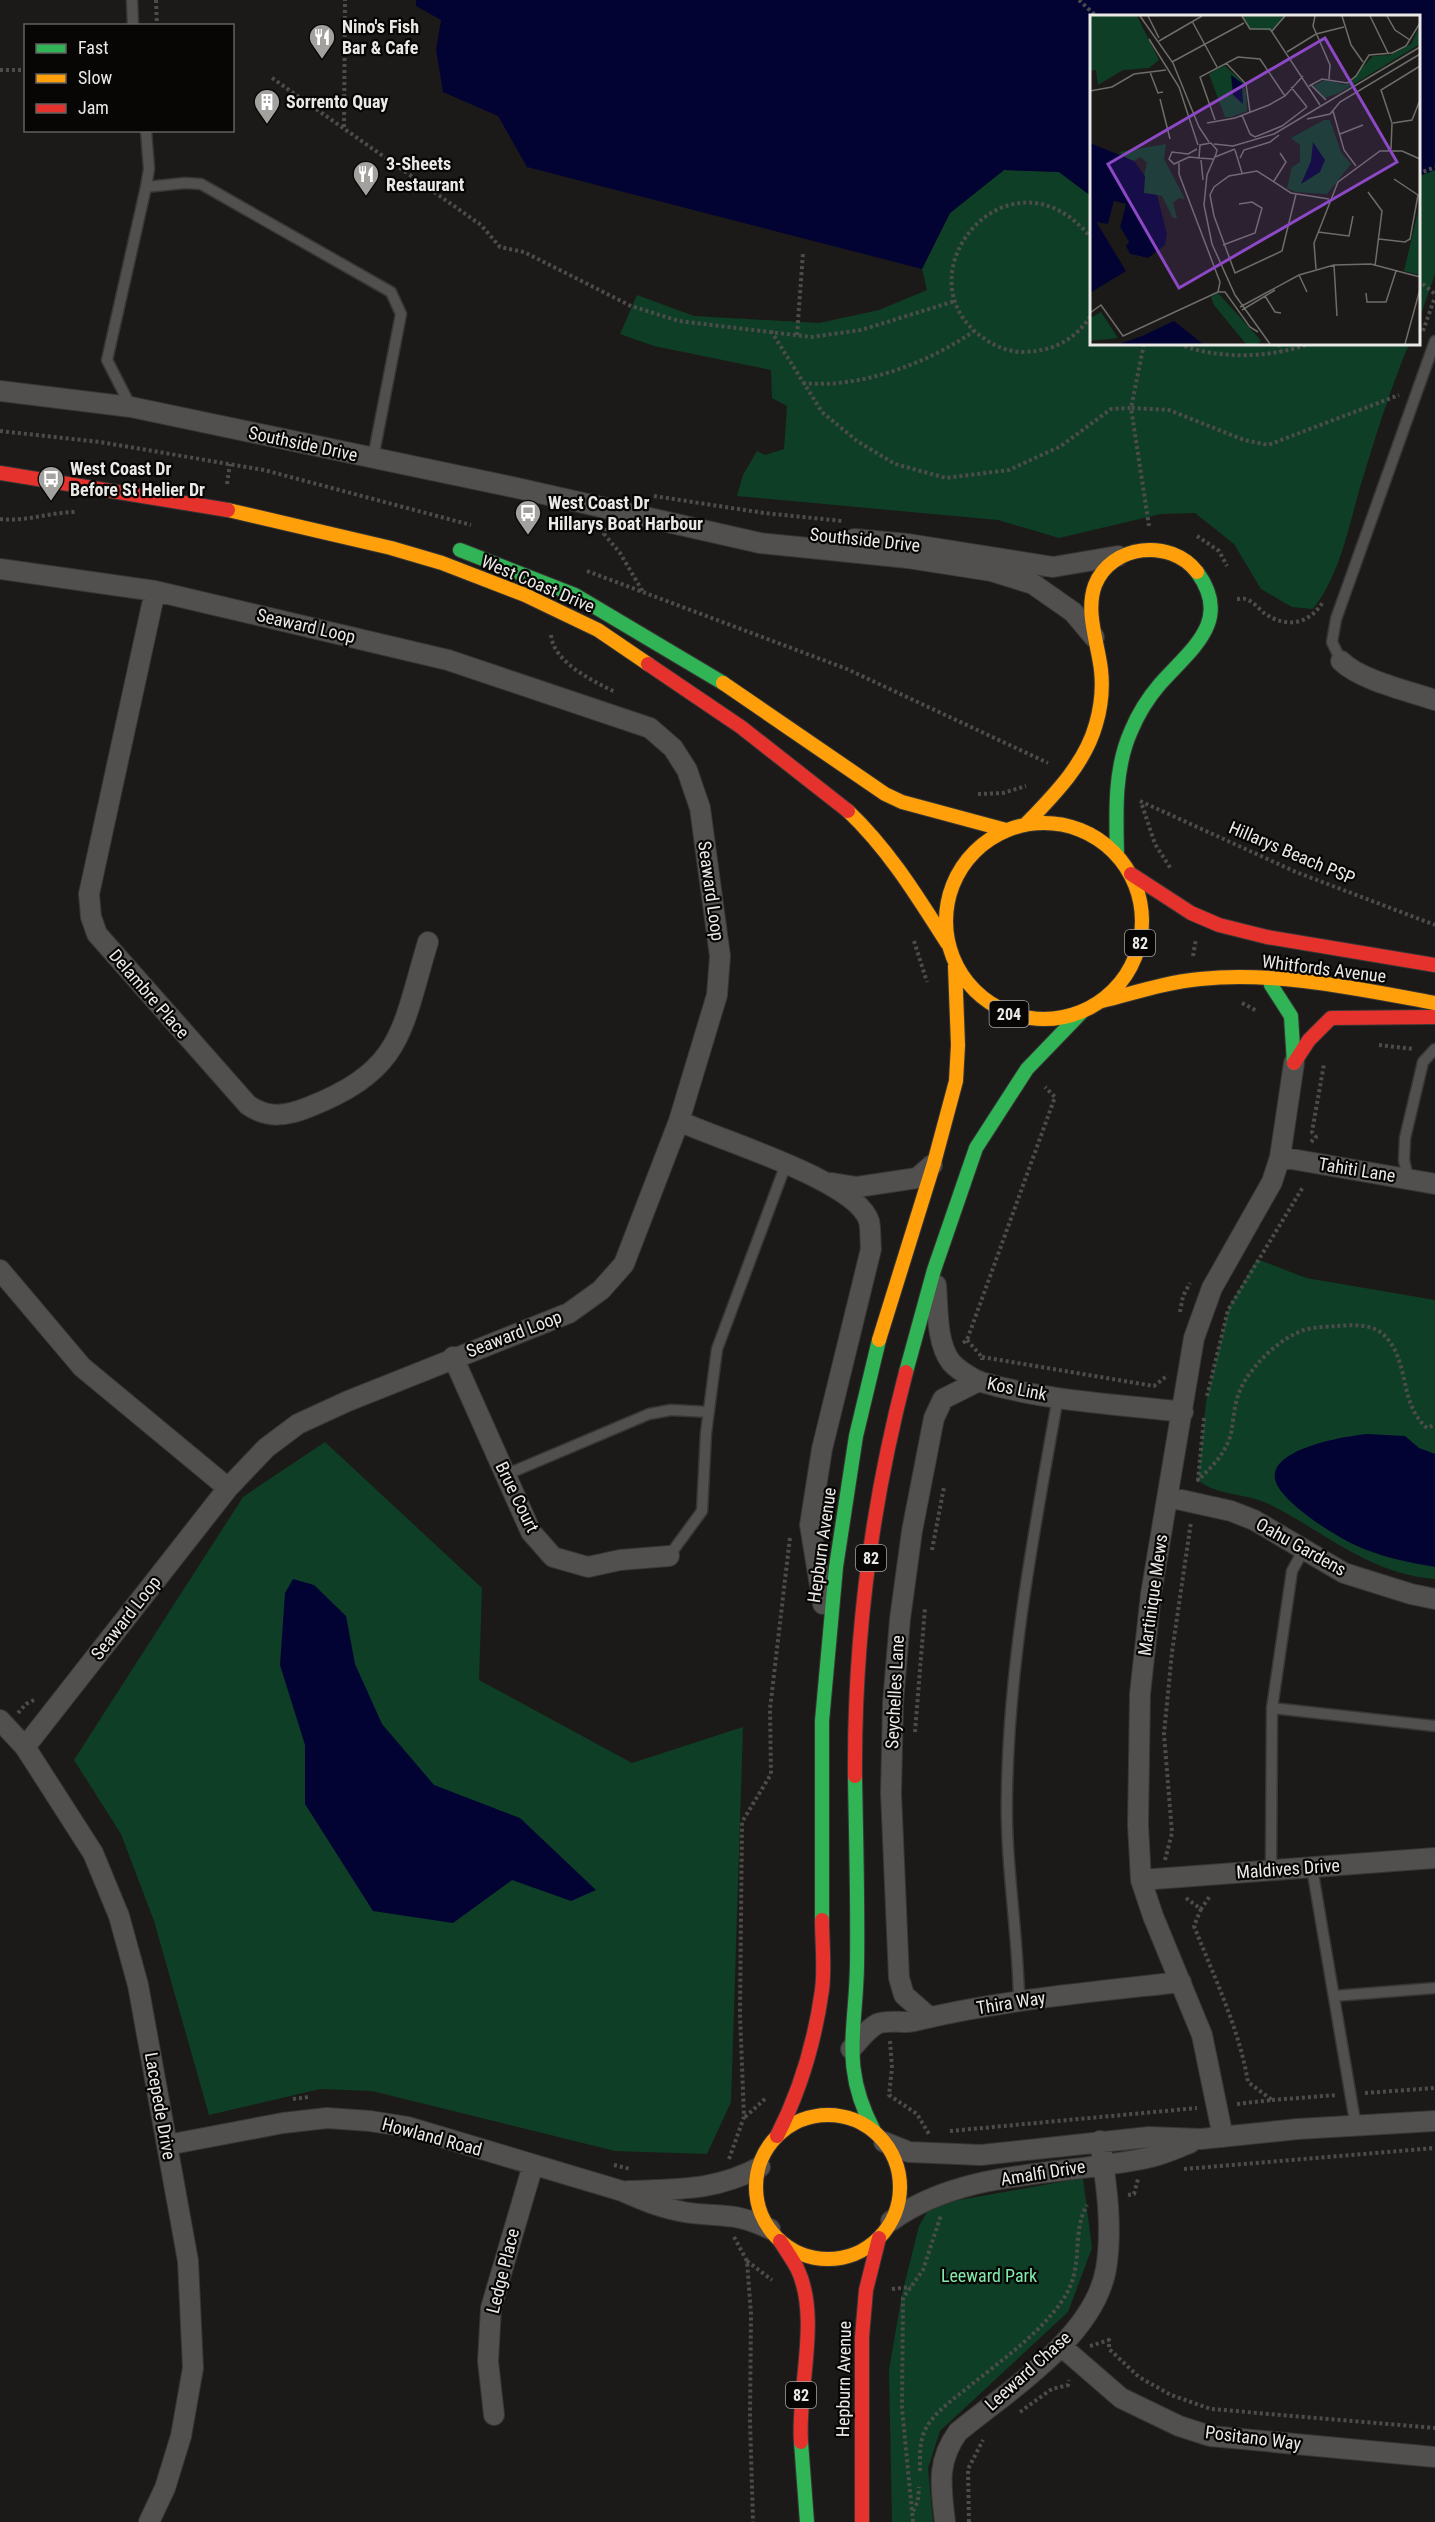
<svg xmlns="http://www.w3.org/2000/svg" width="1435" height="2522" font-family="'Roboto Condensed',sans-serif">
<style>
.green{fill:#0e3e25}
.water{fill:#030333}
.lines{fill:none;stroke-linecap:round;stroke-linejoin:round}
.lane-casing{stroke:#373635;stroke-width:13}
.street-casing{stroke:#373635;stroke-width:22}
.fast-casing{stroke:#373635;stroke-width:16}
.slow-casing{stroke:#373635;stroke-width:16}
.jam-casing{stroke:#373635;stroke-width:16}
.path{stroke:#4c4c4b;stroke-width:4;stroke-dasharray:3 3;stroke-linecap:butt}
.lane{stroke:#51504e;stroke-width:10}
.street{stroke:#51504e;stroke-width:20}
.fast{stroke:#30b455;stroke-width:14}
.slow{stroke:#ff9f0a;stroke-width:14}
.jam{stroke:#e5322d;stroke-width:14}
.labels{text-anchor:middle;stroke-width:4.5;stroke-linejoin:round;paint-order:stroke}
.shield{fill:#070605;stroke:#a6a5a2;stroke-width:1.5}
.shield-label{font-size:16px;font-weight:bold;fill:#eae9e6}
.poi-label{font-size:18px;font-weight:bold;fill:#eae9e6;stroke:#070605;text-anchor:start}
.street-label{font-size:18px;fill:#eae9e6;stroke:#070605}
.park-label{font-size:18px;fill:#82eaab;stroke:#070605}
.inset-river{fill:none;stroke:#030333;stroke-width:3}
.inset-road{fill:none;stroke:#6e6d6a;stroke-width:1.5}
.view{fill:#8c48c5;fill-opacity:0.15;stroke:#8c48c5;stroke-width:3}
.inset-edge{fill:none;stroke:#eae9e6;stroke-width:3}
</style>
<rect width="100%" height="100%" fill="#1c1a18"/>
<path class="green" d="M1004 170 1059 172 1091 196 1092 344H1409C1389 392 1374 441 1359 491 1348 530 1339 576 1313 609L1292 607 1261 589 1234 544 1195 513 1161 514 1059 538 998 520 737 496 743 475 757 451 765 455 784 449 787 406 772 398 771 370 654 346 620 334 637 295 694 316 819 323 879 310 927 290 922 269 950 213Z
M1435 170V274L1419 320V176Z
M1257 1259 1306 1278 1435 1300V1579C1370 1574 1326 1533 1271 1505 1248 1493 1216 1496 1198 1480L1206 1402 1229 1306Z
M325 1442 482 1588 479 1680 632 1763 743 1727 731 2102 707 2154 615 2151 372 2091 320 2089 209 2115 154 1921 121 1834 74 1760 243 1497Z
M1083 2178 1092 2248 1068 2312 940 2431 928 2468 933 2522H892L889 2370 902 2294 919 2226 931 2205Z"/>
<path class="water" d="M416 0H1435V170L1419 176 1418 16H1092L1091 196 1059 172 1004 170 950 213 922 269 527 167 498 116 443 92 436 50 441 20 416 6Z
M1367 1434 1405 1436 1419 1448 1435 1454V1567C1407 1562 1381 1557 1355 1545 1335 1536 1279 1501 1275 1479 1270 1448 1347 1436 1367 1434Z
M293 1579 314 1585 346 1616 355 1664 382 1724 434 1785 520 1818 596 1890 571 1901 512 1880 453 1923 373 1911 305 1804V1745L280 1665 285 1593Z"/>
<g class="lines">
<g class="lane-casing">
<path id="lane" d="M132 0 133 26
M146 187 185 183 201 184 391 292 401 314 373 458
M131 407 107 360 146 187 149 169 146 130
M1341 661 1332 642 1336 619 1435 341
M1408 1178 1404 1160 1405 1138 1423 1062 1435 1049
M505 1475 649 1414 671 1410 709 1412
M669 1556 702 1511 706 1433 717 1349 786 1164
M1272 1708 1435 1726
M1312 1868 1356 2127
M1271 1871 1272 1708 1292 1571 1304 1549
M1334 1996 1435 1988
M1019 2000C1018 1931 1005 1862 1007 1792 1009 1659 1035 1527 1058 1397"/>
</g>
<g class="street-casing">
<path id="street" d="M0 391 131 407 517 488 760 543 908 558 991 571 1033 584 1073 612 1094 637
M854 539 908 544 1053 567 1118 556
M0 569 155 591 448 660 650 728 673 748 687 770 700 808 720 956 717 995 679 1121 624 1264 601 1290 569 1313 348 1401 298 1424 266 1448 228 1488 25 1747
M155 591 89 894 91 917 97 934 248 1105C268 1119 287 1116 309 1107 404 1069 401 1031 428 942
M1341 661C1360 680 1408 691 1435 700
M679 1121C719 1140 856 1180 869 1221 871 1229 870 1240 871 1249L822 1449 810 1525 823 1604
M1280 1157 1435 1184
M832 1183 857 1187 917 1178 932 1165
M0 1270 82 1367 228 1488
M936 1285C938 1307 936 1343 951 1362 957 1369 972 1379 981 1382 1046 1401 1116 1404 1183 1412
M453 1357 531 1532 553 1557 588 1567 620 1560 669 1556
M1168 1497 1231 1511 1254 1520 1344 1573 1411 1594 1435 1599
M0 1720 25 1747 93 1853 119 1916 138 1985 188 2261 193 2368 181 2436 165 2488 149 2522
M1141 1880 1435 1858
M929 2017 904 1995 899 1978 891 1793 893 1703 900 1619 912 1531 934 1418 943 1399 979 1381
M851 2049C859 2041 867 2029 877 2024 889 2019 902 2024 914 2021 1001 2000 1092 1992 1181 1982
M1223 2137 1202 2035 1153 1916 1141 1880 1138 1825 1140 1694 1151 1594 1194 1338 1212 1288 1272 1182 1280 1157 1294 1063
M884 2142 909 2152 981 2155 1149 2137 1201 2139 1298 2129 1435 2121
M167 2145 283 2123 327 2118 370 2121 408 2127 622 2191C642 2200 661 2208 684 2212 720 2218 734 2211 770 2229
M628 2191C677 2189 716 2191 760 2167
M891 2221C966 2167 1064 2177 1151 2157 1164 2154 1177 2148 1190 2143
M1061 2346 1121 2398 1179 2426 1210 2436 1435 2457
M494 2415 488 2361 491 2308 533 2165
M945 2522C941 2487 936 2462 958 2432 1009 2390 1094 2337 1106 2269 1113 2227 1106 2182 1100 2141"/>
</g>
<g class="fast-casing">
<path id="fast" d="M460 550 575 595 723 683
M1117 854C1116 813 1114 769 1131 731 1138 714 1148 698 1160 684 1191 649 1233 621 1197 572
M1271 978V985L1291 1016 1294 1063
M906 1372 934 1270 976 1148 1027 1069 1081 1013
M855 1776C856 1839 858 1902 857 1965 856 2032 840 2066 874 2131
M822 1920V1721L836 1567 856 1436 879 1340
M801 2442 807 2522"/>
</g>
<g class="slow-casing">
<path id="slow" d="M228 510 391 548 442 563 525 595 598 630 648 664
M723 683 885 794 902 802 1006 830
M848 811C889 850 917 896 947 943
M946 921a98 98 0 1 1 196 0a98 98 0 1 1-196 0Z
M1026 824C1054 795 1085 764 1096 724 1101 707 1103 688 1101 670 1098 643 1085 612 1095 585 1111 544 1171 538 1197 572
M1102 1001C1134 993 1167 982 1200 979 1278 971 1358 989 1435 1003
M879 1340 934 1163 956 1081 958 1045 955 966
M756 2187a72 72 0 1 1 144 0a72 72 0 1 1-144 0Z"/>
</g>
<g class="jam-casing">
<path id="jam" d="M0 473 228 510
M648 664 741 727 848 811
M1131 874 1191 913 1219 925 1267 937 1435 965
M1294 1063 1309 1040 1331 1018 1435 1017
M855 1776C854 1641 872 1502 906 1372
M777 2136C800 2091 815 2040 822 1990 825 1967 822 1942 822 1920
M780 2241C786 2250 792 2259 797 2268 821 2317 797 2390 801 2442
M862 2522V2337L866 2290 879 2238"/>
</g>
<path class="path" d="M156 0 157 26
M1079 0 1096 16
M0 70H26
M272 78 481 225 500 247 524 252 631 306 679 321 811 337 861 330 955 301
M344 127 345 0
M1418 174 1435 167
M1092 239C1011 137 896 275 982 337 994 346 1008 352 1024 352 1054 351 1075 340 1092 314
M1418 280 1435 294
M771 331 822 412 857 441 895 464 946 478 1009 470 1061 446 1111 409 1131 408 1149 526
M1423 331 1435 297
M797 335 803 253
M1144 344 1131 408 1169 410 1244 440 1268 445 1399 395
M1179 344C1219 360 1269 358 1309 344
M1221 344H1228
M1279 344 1281 352
M803 383C859 389 929 363 974 331
M0 431 100 442 264 470 471 525
M227 484 230 464
M654 496 764 513 842 521
M0 519C27 522 50 512 76 512
M606 528 604 534 620 553 643 592
M1197 536 1219 551 1227 566
M587 571 847 669 1048 763
M1237 599C1240 599 1243 598 1245 599 1252 600 1259 609 1264 613 1287 629 1309 624 1323 602
M551 635C553 662 593 681 615 692
M978 794 1003 793 1026 786
M1140 801 1296 872 1435 925
M1142 805 1155 844 1171 869
M914 941 927 982
M1193 956 1196 939
M1242 1003 1257 1011
M1379 1045 1413 1049
M1311 1142 1316 1137 1312 1132 1324 1064
M1180 1312 1183 1296 1190 1283
M967 1340 982 1357V1360
M963 1343 967 1340 1055 1097 1045 1087
M982 1357 1154 1386 1168 1375
M1207 1396 1228 1310 1303 1187
M1204 1418 1198 1480C1213 1466 1229 1450 1232 1428 1234 1414 1235 1401 1241 1388 1252 1365 1280 1338 1304 1330 1314 1327 1326 1327 1336 1326 1352 1325 1371 1323 1384 1335 1411 1362 1398 1403 1427 1428L1435 1425
M932 1550 944 1487
M18 1713 26 1704 36 1699
M915 1732 925 1608
M1165 1860 1172 1833 1164 1734 1172 1652 1191 1522
M1186 1898 1201 1909 1210 1896
M1201 1909 1194 1926C1214 1977 1239 2028 1248 2082L1272 2100 1237 2104
M890 2041 892 2068 889 2095 917 2114 929 2134
M1365 2093 1435 2088
M293 2099 309 2097
M1272 2100 1337 2095
M745 2117 766 2098
M950 2131 1197 2108
M729 2159 744 2117 740 2014 742 1822 771 1774 770 1709 790 1537
M614 2165 630 2169
M1184 2169 1435 2148
M1128 2195 1134 2194 1138 2179
M734 2237 747 2261 751 2314 750 2420 753 2522
M747 2261 772 2280
M892 2289 911 2287
M1090 2346 1109 2340V2349L1139 2377 1171 2395 1211 2409 1435 2428
M1020 2412 1052 2389 1068 2385 1069 2380
M920 2471C920 2457 919 2443 925 2430 935 2411 954 2399 971 2385 1002 2360 1039 2334 1062 2301 1086 2267 1070 2235 1087 2205
M913 2511 918 2501 919 2487
M913 2522 902 2408 903 2298 923 2270 941 2215
M969 2522 968 2469 983 2440"/>
<use href="#lane" class="lane"/>
<use href="#street" class="street"/>
<use href="#fast" class="fast"/>
<use href="#slow" class="slow"/>
<use href="#jam" class="jam"/>
</g>
<defs>
<g id="restaurant-pin" transform="scale(1.35)"><path d="M0 17L-7.5 6A9.5 9.5 0 1 1 7.5 6Z" fill="#a2a19e" stroke="#070605"/><path d="M-5-6h1v4h1v-4h1v4h1v-4h1v5L-1.5 .5V6h-2V.5L-5-1ZM5-6V6H3V1.5H1.5Q1.5-4 5-6Z" fill="#fff"/></g>
<g id="building-pin" transform="scale(1.35)"><path d="M0 17L-7.5 6A9.5 9.5 0 1 1 7.5 6Z" fill="#a2a19e" stroke="#070605"/><path d="M-4-6H4V6H1V3H-1V6H-4ZM-2.5-4.3h1.7v1.8h-1.7ZM.8-4.3h1.7v1.8H.8ZM-2.5-1h1.7V.8h-1.7ZM.8-1h1.7V.8H.8Z" fill="#fff"/></g>
<g id="bus-pin" transform="scale(1.35)"><path d="M0 17L-7.5 6A9.5 9.5 0 1 1 7.5 6Z" fill="#a2a19e" stroke="#070605"/><path d="M-5-6H5V4H4V6H2V4H-2V6H-4V4H-5ZM-3.5-4V0h7V-4ZM-3.5 1.2v1.5H-2V1.2ZM2 1.2v1.5H3.5V1.2Z" fill="#fff"/></g>
</defs>
<g fill-rule="evenodd">
<use href="#restaurant-pin" x="322" y="37"/>
<use href="#building-pin" x="267" y="102"/>
<use href="#restaurant-pin" x="366" y="174"/>
<use href="#bus-pin" x="51" y="479"/>
<use href="#bus-pin" x="528" y="513"/>
</g>
<g class="labels">
<g class="shield">
<rect x="1125" y="930" width="30" height="26" rx="4.5"/>
<rect x="989.5" y="1001" width="39" height="26" rx="4.5"/>
<rect x="856" y="1545" width="30" height="26" rx="4.5"/>
<rect x="786" y="2382" width="30" height="26" rx="4.5"/>
</g>
<g class="shield-label">
<text x="1140" y="949">82</text>
<text x="1009" y="1020">204</text>
<text x="871" y="1564">82</text>
<text x="801" y="2401">82</text>
</g>
<g class="poi-label">
<text x="342" y="33">Nino's Fish<tspan x="342" dy="21">Bar &amp; Cafe</tspan></text>
<text x="286" y="108">Sorrento Quay</text>
<text x="386" y="170">3-Sheets<tspan x="386" dy="21">Restaurant</tspan></text>
<text x="70" y="475">West Coast Dr<tspan x="70" dy="21">Before St Helier Dr</tspan></text>
<text x="548" y="509">West Coast Dr<tspan x="548" dy="21">Hillarys Boat Harbour</tspan></text>
</g>
<g class="street-label">
<text transform="translate(303 444) rotate(12)" y="6">Southside Drive</text>
<text transform="translate(865 540) rotate(6)" y="6">Southside Drive</text>
<text transform="translate(538 584) rotate(23)" y="6">West Coast Drive</text>
<text transform="translate(306 626) rotate(13)" y="6">Seaward Loop</text>
<text transform="translate(1292 853) rotate(23)" y="6">Hillarys Beach PSP</text>
<text transform="translate(711 891) rotate(82)" y="6">Seaward Loop</text>
<text transform="translate(1324 969) rotate(7)" y="6">Whitfords Avenue</text>
<text transform="translate(149 994) rotate(49)" y="6">Delambre Place</text>
<text transform="translate(1357 1170) rotate(9)" y="6">Tahiti Lane</text>
<text transform="translate(514 1334) rotate(-21)" y="6">Seaward Loop</text>
<text transform="translate(1017 1389) rotate(11)" y="6">Kos Link</text>
<text transform="translate(517 1497) rotate(64)" y="6">Brue Court</text>
<text transform="translate(822 1545) rotate(-82)" y="6">Hepburn Avenue</text>
<text transform="translate(1301 1547) rotate(29)" y="6">Oahu Gardens</text>
<text transform="translate(1153 1595) rotate(-82)" y="6">Martinique Mews</text>
<text transform="translate(126 1618) rotate(-52)" y="6">Seaward Loop</text>
<text transform="translate(895 1692) rotate(-87)" y="6">Seychelles Lane</text>
<text transform="translate(1288 1869) rotate(-4)" y="6">Maldives Drive</text>
<text transform="translate(1011 2003) rotate(-9)" y="6">Thira Way</text>
<text transform="translate(160 2106) rotate(80)" y="6">Lacepede Drive</text>
<text transform="translate(432 2137) rotate(15)" y="6">Howland Road</text>
<text transform="translate(1043 2173) rotate(-9)" y="6">Amalfi Drive</text>
<text transform="translate(503 2271) rotate(-76)" y="6">Ledge Place</text>
<text transform="translate(1028 2371) rotate(-42)" y="6">Leeward Chase</text>
<text transform="translate(844 2379) rotate(-89)" y="6">Hepburn Avenue</text>
<text transform="translate(1253 2438) rotate(7)" y="6">Positano Way</text>
</g>
<g class="park-label">
<text x="989" y="2282">Leeward Park</text>
</g>
</g>
<g transform="translate(1090 15)">
<rect width="330" height="330" fill="#1c1a18"/>
<path d="M0 1H47L69 45 59 53 33 55 8 70 6 55 0 56ZM152 1H195L182 16 160 14ZM330 11V29L249 78 235 83 223 71 235 65 256 70 283 41 300 40 321 29ZM134 50 152 66 156 78 157 96 141 102H135L119 59ZM234 105H240L251 137 261 149 237 179 206 177 197 173 202 152 210 147V130L201 123ZM76 129 74 144 95 184 89 183 83 188 87 203H83L72 181 54 178 51 173 57 148 51 142 41 147 29 137ZM330 188V260L314 256ZM128 278 167 321 171 326 168 329H156L124 290 121 282ZM11 297 28 323 0 326V303Z" fill="#0e3e25"/>
<path d="M141 60 152 68 153 89 143 80ZM223 127 235 145 230 157 211 169 221 146ZM0 128 44 146 55 161 54 178 67 180 77 219 75 230 58 243 40 239 35 232 39 227 30 212 36 189 24 186 18 210 7 208 36 256 0 278ZM84 306 113 329H29L52 321Z" fill="#030333"/>
<path d="M24 186 36 189 30 212 39 227 36 231 40 239 58 243 39 242 32 233 35 226 27 212 32 191 26 189 21 211H12L36 256 7 207 18 209Z" fill="#1c1a18"/>
<path class="inset-river" d="M0 197 15 195 12 208"/>
<path class="inset-road" d="M50 1 83 48 109 112 119 127M58 1 69 23M152 1 160 14H180L230 90M225 1 223 11 240 50 239 64M252 1 261 30 273 47M280 1 298 38M297 1 305 15 320 25M102 6 127 52M182 16 195 1M59 24 89 72 108 130M69 26 112 1M197 37 226 19 254 12M82 47 154 8M136 48 156 69 160 97M60 57 68 78 73 77M221 70 236 85M219 71 232 64 257 68 266 61 279 40 302 38 316 31 330 8M201 72 217 92M0 76 22 72 44 59 76 55M70 84 80 124M243 96 254 135 266 151M152 100 160 119M217 104 240 99 250 87 330 39M125 105 110 62 148 42 170 44 195 81M117 108 145 103 179 90 195 81 213 61M303 108 322 105 330 85M160 119 165 122 192 111 217 92M250 119 273 110M124 129 143 131 184 119 330 32M107 134 98 139 82 137 79 144 84 149 99 142 109 143M301 134 302 108 291 75 330 51M145 135 152 158M125 142 145 134M150 143 154 135 180 127 189 120M123 144 109 143 110 130 121 128 127 135 126 139 117 160 114 190 122 229 145 280 180 329M111 145 113 165M89 148V159L130 267 128 277M184 166 196 147 190 138M278 177 292 196 285 251M206 179 192 236 145 258 124 201 120 180 124 172 139 161 167 156 201 178 239 184M228 217 259 221 263 201M289 224 315 227 320 224 328 180 304 164M133 230 165 218 172 193 162 187 149 189M244 250 247 301M226 254 224 228 248 167 290 136H312L330 144M209 260 217 277M128 277H135L160 312 168 317M276 278 277 287H296L306 256M175 281 185 297 191 298M150 292 209 260 244 250 281 249 330 262M152 295 185 275M0 298 11 290 33 321 128 277M315 329 330 274"/>
<path class="view" d="M235 23 307 147 89 273 18 149Z"/>
<rect width="330" height="330" class="inset-edge"/>
</g>
<rect x="24" y="24" width="210" height="108" fill="#070605" stroke="#62615f" stroke-width="1.5"/>
<rect x="36" y="44" width="30" height="9" fill="#30b455" stroke="#62615f" stroke-width="1.5"/>
<text x="78" y="54" font-size="18" fill="#eae9e6">Fast</text>
<rect x="36" y="74" width="30" height="9" fill="#ff9f0a" stroke="#62615f" stroke-width="1.5"/>
<text x="78" y="84" font-size="18" fill="#eae9e6">Slow</text>
<rect x="36" y="104" width="30" height="9" fill="#e5322d" stroke="#62615f" stroke-width="1.5"/>
<text x="78" y="114" font-size="18" fill="#eae9e6">Jam</text>
</svg>
